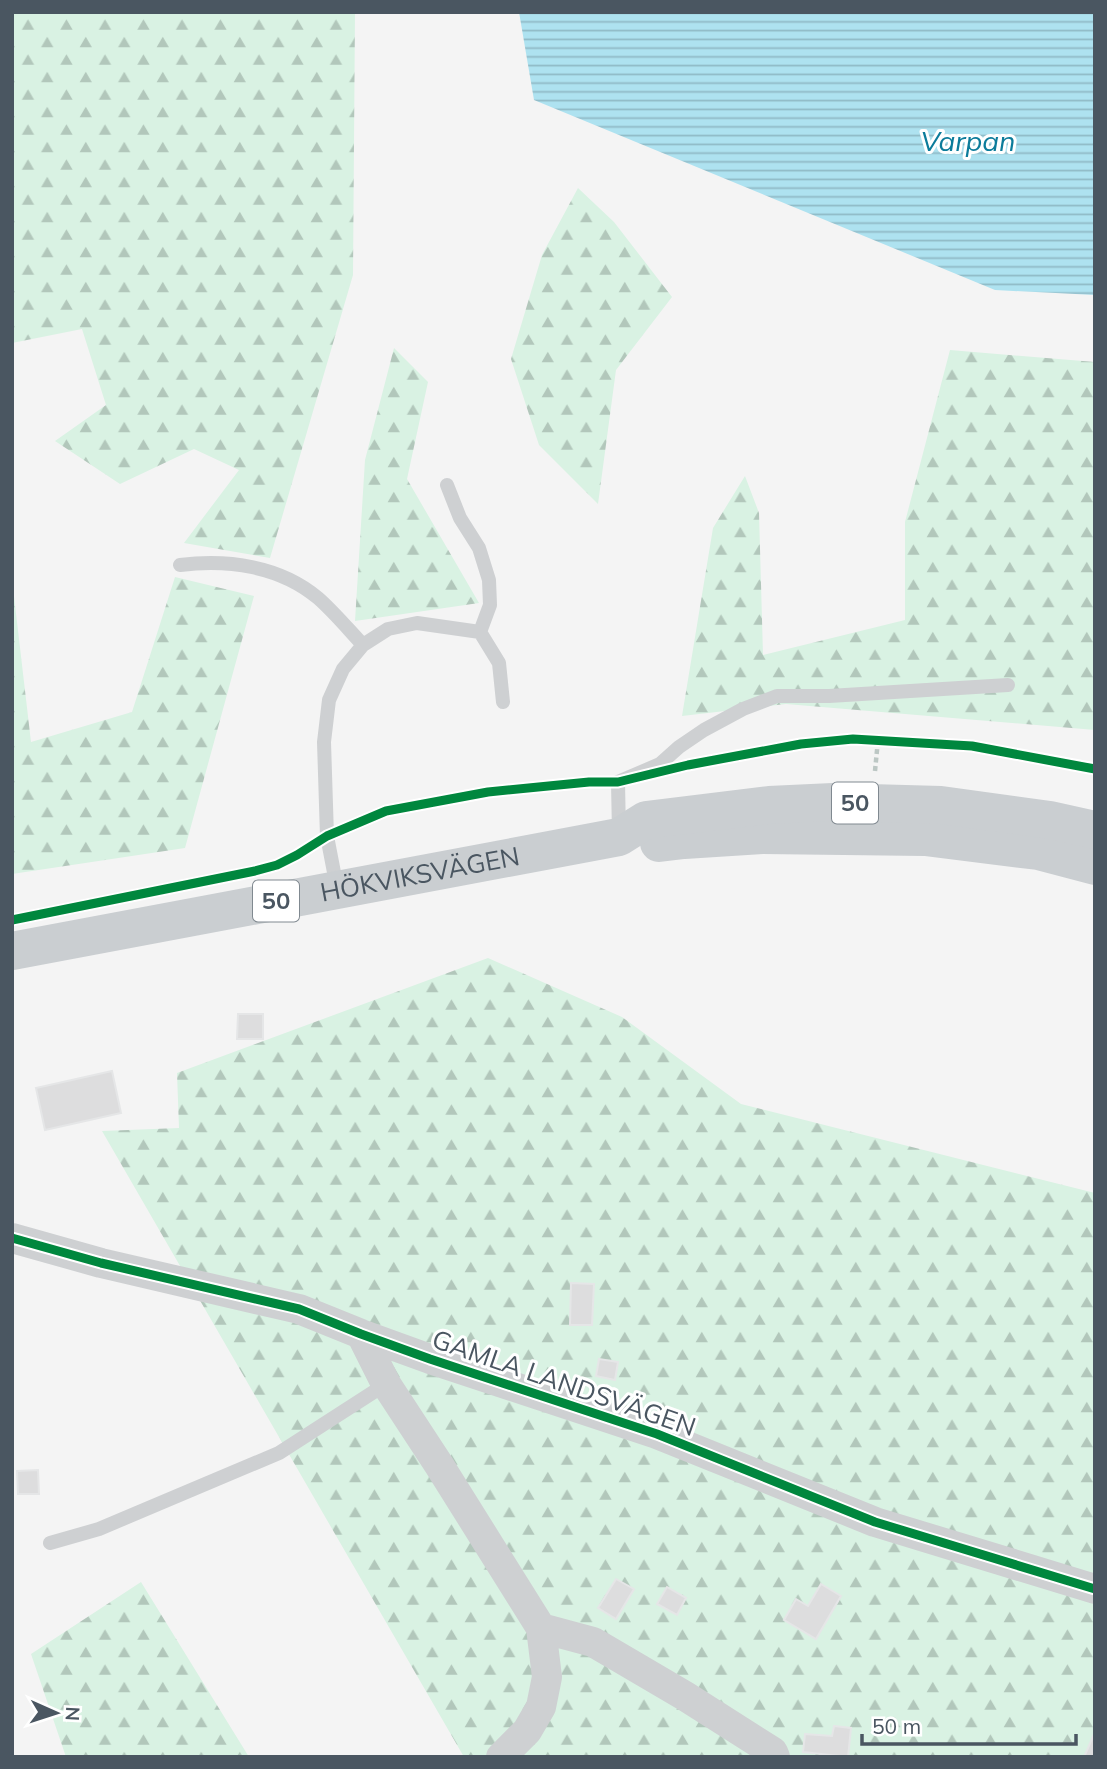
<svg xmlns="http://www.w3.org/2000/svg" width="1107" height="1769" font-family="Mulish,sans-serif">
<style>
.forest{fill:url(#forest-firs)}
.water{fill:url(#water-rules)}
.building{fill:#ddddde;stroke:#e5e6e7;stroke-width:2}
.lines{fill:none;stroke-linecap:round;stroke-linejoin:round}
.path{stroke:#bcc7c4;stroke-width:4.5;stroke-dasharray:5 3.5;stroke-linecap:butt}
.service{stroke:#ced0d2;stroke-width:14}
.minor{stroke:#ced0d2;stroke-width:30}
.primary{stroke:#caced1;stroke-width:38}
.cycleway-casing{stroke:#fff;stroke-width:13}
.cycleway{stroke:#00873e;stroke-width:9}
.labels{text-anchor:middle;stroke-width:6;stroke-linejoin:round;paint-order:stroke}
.shield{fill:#fff;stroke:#808990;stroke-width:2}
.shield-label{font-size:24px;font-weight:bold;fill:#4a5661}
.street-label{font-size:26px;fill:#4a5661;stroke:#fff}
.water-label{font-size:28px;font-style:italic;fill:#0c7c9b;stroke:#fff}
</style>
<defs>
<pattern id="forest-firs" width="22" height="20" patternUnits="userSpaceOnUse" patternTransform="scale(1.75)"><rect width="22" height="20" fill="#d9f2e3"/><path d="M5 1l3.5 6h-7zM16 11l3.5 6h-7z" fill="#b2c7bb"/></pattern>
<pattern id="water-rules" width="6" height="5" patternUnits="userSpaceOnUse" patternTransform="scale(1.75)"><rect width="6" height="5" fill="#aee2f0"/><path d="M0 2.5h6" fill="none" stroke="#90bac6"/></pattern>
</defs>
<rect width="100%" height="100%" fill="#f4f4f4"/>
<path class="forest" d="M12 12H355L353 275 270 558 184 543 239 470 194 449 120 484 55 441 106 405 82 329 12 343Z
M578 188 614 222 672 297 616 370 598 504 539 445 511 359 542 255Z
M394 348 428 382 407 479 479 603 355 621 365 460Z
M950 350 1095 362V730L786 704 682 716 713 528 745 476 759 513 763 655 905 620V522Z
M175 577 254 596 185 848 12 874V579L31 742 132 712Z
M488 958 622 1017 741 1104 1095 1193V1757H464L102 1131 179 1128 177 1073Z
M141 1582 249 1757H66L31 1654Z"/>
<path class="water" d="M519 12H1095V295L995 290 534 100Z"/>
<path class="building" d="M238 1014H263V1039H237Z
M112 1071 121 1113 45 1130 36 1088Z
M571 1283 594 1284 592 1325H570Z
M599 1359 618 1362 615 1380 596 1376Z
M38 1470 39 1494H18L17 1471Z
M616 1579 634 1589 616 1619 598 1608Z
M821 1584 841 1596 816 1639 784 1620 796 1599 808 1606Z
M667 1587 686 1598 677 1615 657 1604Z
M834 1726 851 1728 848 1757 803 1752 805 1734 832 1736Z
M1095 1732V1757H1084Z"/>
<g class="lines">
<path class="path" d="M875 771 878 740"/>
<path class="service" d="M447 485 460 518 479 548 489 580 490 605 480 632 499 663 503 702
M180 565C228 559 280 566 318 598 334 612 348 629 363 645
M619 834 618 782 660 764 679 747 704 730 743 709 777 696H829L1008 685
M337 888 327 836 324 742 329 700 343 669 363 645 388 629 417 623 480 632
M50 1543 99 1529 279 1453 386 1384"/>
<path class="minor" d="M12 1238 101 1263 299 1309 361 1334 430 1359 657 1434 875 1522 1095 1589
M361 1334 386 1384 439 1465 541 1628 593 1642 685 1696 773 1752 775 1757
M501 1757 527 1731 541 1707 547 1677 541 1628"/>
<g class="primary">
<path d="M659 843 684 840 762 835 925 837 1038 851 1095 866"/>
<path id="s1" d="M12 951 619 837 646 820 769 805 833 802 941 805 1050 820 1095 830"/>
</g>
<g class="cycleway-casing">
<path id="cycleway" d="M12 920 255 871 277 865 297 855 327 836 386 811 488 792 589 782H618L688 765 801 744 853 739 972 746 1095 769
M12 1238 101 1263 299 1309 361 1334 430 1359 657 1434 875 1522 1095 1589"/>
</g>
<use href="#cycleway" class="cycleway"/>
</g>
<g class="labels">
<g class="shield">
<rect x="832" y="782.5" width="46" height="41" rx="5"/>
<rect x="253" y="880.5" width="46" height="41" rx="5"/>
</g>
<g class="shield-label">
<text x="855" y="811">50</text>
<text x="276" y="909">50</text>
</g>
<g class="street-label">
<text dy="9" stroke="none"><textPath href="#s1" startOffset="415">HÖKVIKSVÄGEN</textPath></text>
<text transform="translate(564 1383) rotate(19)" y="9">GAMLA LANDSVÄGEN</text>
</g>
<g class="water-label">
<text x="968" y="151">Varpan</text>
</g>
</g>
<rect width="1107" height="1769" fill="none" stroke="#4a5661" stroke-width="28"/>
<g transform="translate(56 1713) rotate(93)" stroke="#ffffff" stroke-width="5" paint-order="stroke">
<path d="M0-5L12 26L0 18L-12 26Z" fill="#4a5661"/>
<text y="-10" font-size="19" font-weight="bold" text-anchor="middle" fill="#4a5661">N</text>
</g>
<path d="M862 1734v10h214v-10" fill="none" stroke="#4a5661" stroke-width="3.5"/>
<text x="872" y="1734" font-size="21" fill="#4a5661" stroke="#ffffff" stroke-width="5" paint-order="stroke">50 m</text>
</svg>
